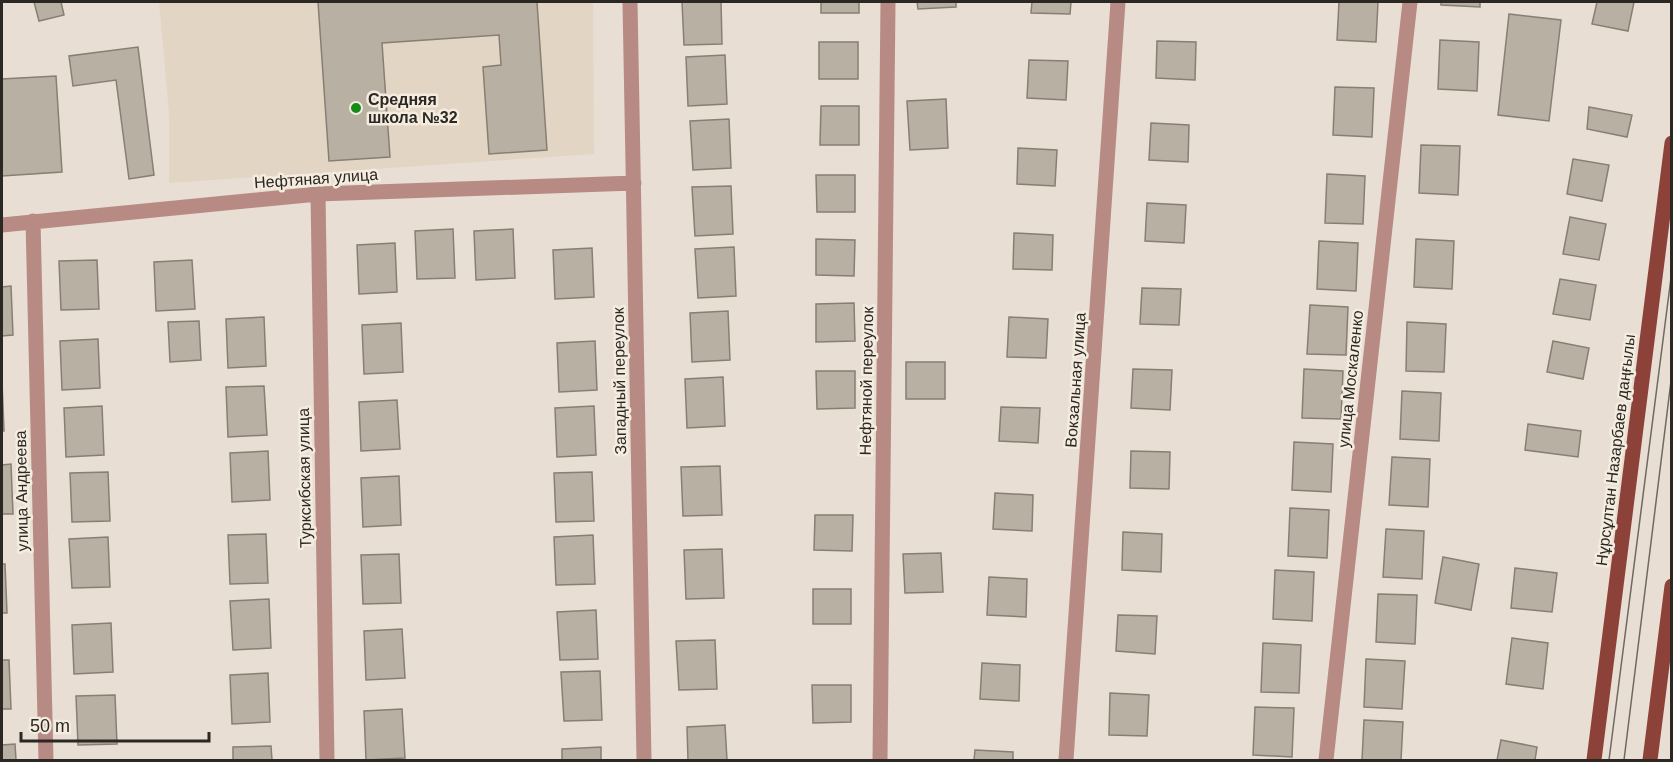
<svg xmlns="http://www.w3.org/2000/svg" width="1673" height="762" font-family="Helvetica,sans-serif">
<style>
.built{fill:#e3d5c3}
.building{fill:#b9b0a4;stroke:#877f74;stroke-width:1.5}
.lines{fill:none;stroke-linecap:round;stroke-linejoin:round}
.street{stroke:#b78b84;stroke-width:15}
.primary{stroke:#8d4239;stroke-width:15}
.tram{stroke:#6f6963;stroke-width:1.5}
.poi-dot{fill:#148c15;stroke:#f5ece0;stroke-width:2}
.labels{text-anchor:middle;stroke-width:5;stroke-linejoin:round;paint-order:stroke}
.poi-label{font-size:16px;font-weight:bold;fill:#2b2723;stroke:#f5ece0;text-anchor:start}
.street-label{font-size:16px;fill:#2b2723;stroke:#f5ece0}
</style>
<rect width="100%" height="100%" fill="#e8ded3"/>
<path class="built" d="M159 2H593L594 154 169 183V113Z"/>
<path class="building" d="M34 2H61L64 15 39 21Z
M318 2H537L547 150 489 154 483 67 501 65 499 35 382 43 390 157 329 161Z
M682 2H721L722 44 684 45Z
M821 2H859V13H821Z
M917 2H956V7L918 9Z
M1032 2H1071L1070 14 1031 13Z
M1339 2H1378L1376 42 1337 40Z
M1441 2H1480V7L1441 5Z
M1597 2H1634L1628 31 1592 24Z
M1509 14 1561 20 1549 121 1498 115Z
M1440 40 1479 42 1477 91 1438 89Z
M1157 41 1196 42 1195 80 1156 78Z
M819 42H858V79H819Z
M138 47 154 175 129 179 116 80 73 86 69 56Z
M725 55 727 104 688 106 686 57Z
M1029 60 1068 61 1066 100 1027 98Z
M56 76 62 172 2 176V79Z
M1335 87 1374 88 1372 137 1333 135Z
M946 99 948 148 910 150 907 101Z
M821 106H859V145H820Z
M1589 107 1632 115 1627 137 1587 129Z
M729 119 731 168 693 170 690 121Z
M1151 123 1189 125 1188 162 1149 160Z
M1421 145 1460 146 1458 195 1419 193Z
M1018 148 1057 150 1055 186 1017 184Z
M1573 159 1609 165 1602 201 1567 194Z
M1327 174 1365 176 1363 224 1325 223Z
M816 175H855V212H817Z
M731 186 733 234 695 236 692 187Z
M1147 203 1186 205 1184 243 1145 241Z
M1570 217 1606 224 1599 260 1563 254Z
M453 229 455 278 417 279 415 231Z
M513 229 515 278 476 280 474 231Z
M1014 233 1053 235 1052 270 1013 269Z
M816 239 855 240 854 276 816 275Z
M1416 239 1454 241 1452 289 1414 287Z
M1319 241 1358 243 1356 291 1317 289Z
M395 243 397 292 359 294 357 245Z
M734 247 736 296 698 298 695 249Z
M592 248 594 297 555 299 553 250Z
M97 260 99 309 61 310 59 261Z
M192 260 195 309 156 311 154 262Z
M1560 279 1596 285 1590 320 1553 314Z
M11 286 13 335 2 336V287Z
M1142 288 1181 289 1179 325 1140 324Z
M854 303 855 341 816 342V304Z
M1310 305 1348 307 1346 355 1307 354Z
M728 311 730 360 692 362 690 313Z
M264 317 266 366 228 368 226 319Z
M1009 317 1048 319 1046 358 1007 357Z
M199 321 201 360 170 362 168 322Z
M1407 322 1446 324 1444 372 1406 371Z
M401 323 403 372 364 374 362 325Z
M98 339 100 388 62 390 60 341Z
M595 341 597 390 559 392 557 343Z
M1553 341 1589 348 1583 379 1547 372Z
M906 362H945V399H906Z
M1133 369 1172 370 1170 410 1131 408Z
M1304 369 1343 371 1341 419 1302 418Z
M816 371H855V408L817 409Z
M723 377 725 426 687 428 685 379Z
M2 382 4 431H2Z
M264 386 267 435 228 437 226 387Z
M1402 391 1441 393 1439 441 1400 439Z
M397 400 400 449 361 451 359 402Z
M102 406 104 455 66 457 64 408Z
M594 406 596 455 557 457 555 408Z
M1001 407 1040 408 1038 443 999 441Z
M1528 424 1581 431 1578 457 1525 450Z
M1294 442 1333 444 1331 492 1292 490Z
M268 451 270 500 232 502 230 453Z
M1131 451 1170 452 1169 489 1130 488Z
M1392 457 1430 459 1428 507 1389 505Z
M11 464 13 514H2V465Z
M720 466 722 515 683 516 681 467Z
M108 472 110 521 72 522 70 473Z
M592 472 594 521 556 522 554 473Z
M399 476 401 525 363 527 361 478Z
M995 493 1033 495 1032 531 993 529Z
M1290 508 1329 510 1327 558 1288 556Z
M815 515H853L852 551 814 550Z
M1386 529 1424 531 1422 579 1383 577Z
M1123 532 1162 534 1161 572 1122 570Z
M266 534 268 583 230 584 228 535Z
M593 535 595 584 556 585 554 537Z
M108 537 110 587 72 588 69 539Z
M722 549 724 598 686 599 684 550Z
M941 553 943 592 905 593 903 554Z
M399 554 401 603 363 604 361 555Z
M1443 557 1479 564 1471 610 1435 603Z
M2 564H5L7 613H2Z
M1515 568 1557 573 1552 612 1511 608Z
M1275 570 1314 572 1312 621 1273 619Z
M989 577 1027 579 1026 617 987 615Z
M813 589H851V624H813Z
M1378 594 1417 595 1415 644 1376 642Z
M269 599 271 648 233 650 230 601Z
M596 610 598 659 560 660 557 612Z
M1118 615 1157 616 1155 654 1116 651Z
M111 623 113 672 74 674 72 625Z
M402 629 405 678 366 680 364 631Z
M1512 638 1548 643 1543 689 1506 684Z
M715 640 717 689 679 690 676 641Z
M1263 643 1301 645 1299 693 1261 692Z
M1366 659 1405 661 1402 709 1364 707Z
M2 660H9L11 709H2Z
M982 663 1020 665 1019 701 980 699Z
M600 671 602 720 564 721 561 672Z
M268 673 270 722 232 724 230 675Z
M812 685H851V722L813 723Z
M1110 693 1149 695 1147 736 1109 735Z
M115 695 117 744 78 745 76 696Z
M1255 707 1294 708 1292 757 1253 755Z
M402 709 405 758 366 760 364 711Z
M1364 720 1403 722 1401 760H1362Z
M725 725 727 760H688L687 727Z
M1501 740 1537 747 1535 760H1497Z
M15 744 16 760H2V745Z
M271 746 272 760H233V747Z
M601 747V760H562V749Z
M975 750 1013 752V760H974Z"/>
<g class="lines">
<path class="street" d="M630 2 644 760
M318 194 327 760
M33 221 46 760
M2 225 318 194 634 183
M880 760 888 2
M1066 760 1118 2
M1326 760 1410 2"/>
<path class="primary" d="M1594 760 1672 143
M1650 760 1672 586"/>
<path class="tram" d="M1609 760 1672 270
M1624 760 1672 373"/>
</g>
<circle class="poi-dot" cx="356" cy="108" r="6"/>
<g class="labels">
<g class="poi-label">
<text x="368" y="105">Средняя<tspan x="368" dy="18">школа №32</tspan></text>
</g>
<g class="street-label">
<text transform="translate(316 178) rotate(-4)" y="6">Нефтяная улица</text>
<text transform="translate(1350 379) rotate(-84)" y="6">улица Москаленко</text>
<text transform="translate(1075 380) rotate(-86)" y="6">Вокзальная улица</text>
<text transform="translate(619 381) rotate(-91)" y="6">Западный переулок</text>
<text transform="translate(866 381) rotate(-89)" y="6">Нефтяной переулок</text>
<text transform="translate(1615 450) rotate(-83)" y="6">Нұрсұлтан Назарбаев даңғылы</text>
<text transform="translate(304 478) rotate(-91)" y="6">Турксибская улица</text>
<text transform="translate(21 491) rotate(-91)" y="6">улица Андреева</text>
</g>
</g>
<rect width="1673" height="762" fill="none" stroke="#2b2723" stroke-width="6"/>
<path d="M21 732v9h188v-9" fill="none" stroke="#2b2723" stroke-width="3"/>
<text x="30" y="732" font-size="18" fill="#2b2723" stroke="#f5ece0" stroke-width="4.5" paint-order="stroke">50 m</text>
</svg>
